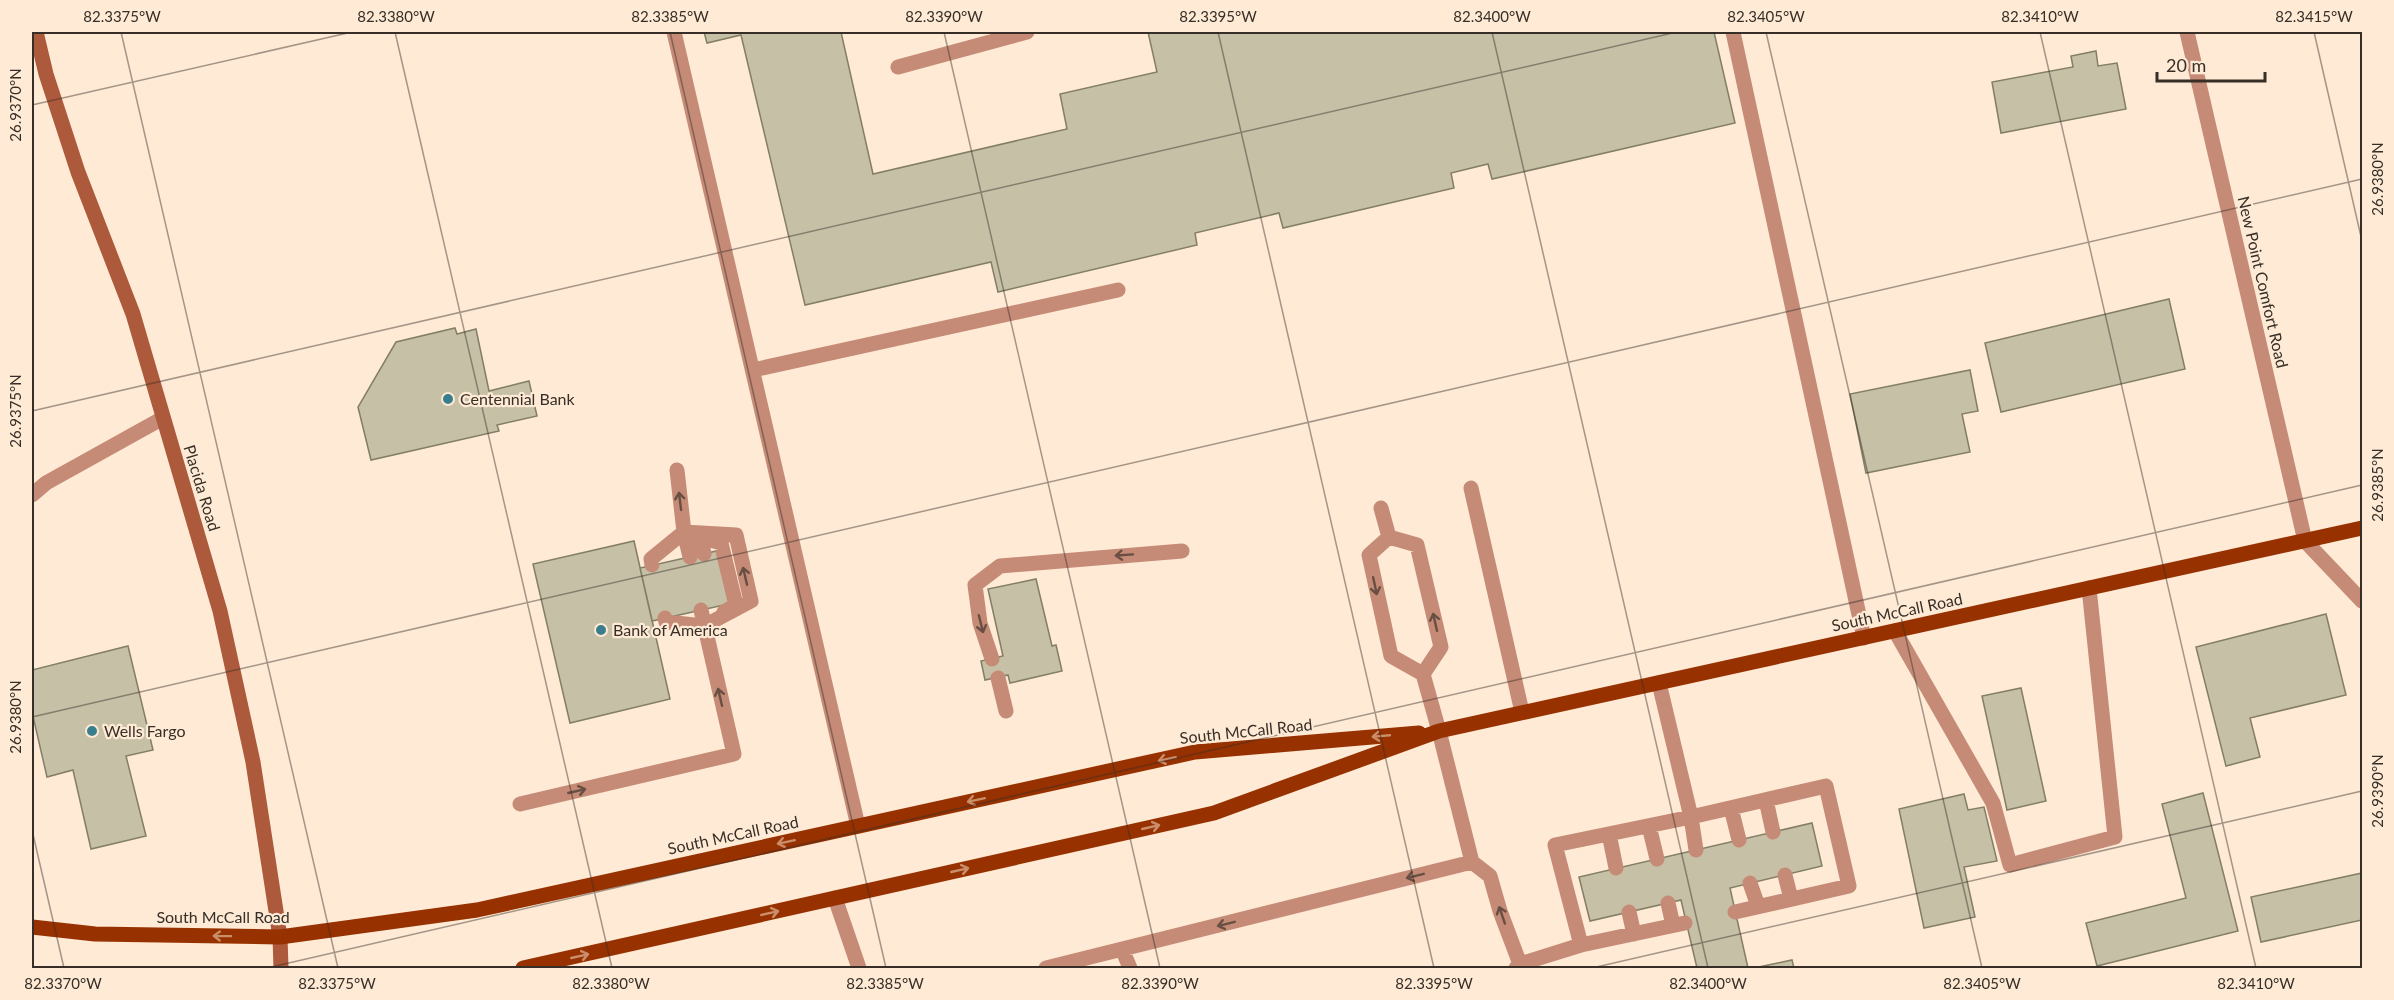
<svg xmlns="http://www.w3.org/2000/svg" width="2394" height="1000" font-family="Lato,sans-serif">
<style>
.building{fill:#c6c0a7;stroke:#837e66;stroke-width:1.5}
.lines{fill:none;stroke-linecap:round;stroke-linejoin:round}
.lane{stroke:#c58b77;stroke-width:15}
.street{stroke:#c58b77;stroke-width:15}
.secondary{stroke:#ac593c;stroke-width:15}
.primary{stroke:#973100;stroke-width:15}
.oneway{stroke:#694f43}
.oneway2{stroke:#ca8e6a}
.ticks{fill:none;stroke:#372f27;stroke-width:1.5;stroke-opacity:0.45}
.poi-dot{fill:#397e8c;stroke:#feead5;stroke-width:2}
.labels{text-anchor:middle;stroke-width:4.5;stroke-linejoin:round;paint-order:stroke}
.street-label{font-size:16px;fill:#372f27;stroke:#feead5}
.poi-label{font-size:16px;fill:#372f27;stroke:#feead5;text-anchor:start}
.neatline{fill:none;stroke:#372f27;stroke-width:2}
.ticks-label{font-size:15px;text-anchor:middle;fill:#372f27}
</style>
<rect width="100%" height="100%" fill="#feead5"/>
<path class="building" d="M704 32H841L873 174 1067 129 1060 94 1157 72 1148 32H1714L1735 123 1492 179 1488 164 1451 173 1454 188 1283 228 1279 213 1195 233 1197 245 998 292 991 262 805 305 741 35 707 43Z
M2096 51 2098 66 2117 63 2126 109 2001 133 1992 82 2073 67 2071 56Z
M2169 299 2185 369 2001 412 1985 343Z
M455 328 457 334 476 329 489 391 529 381 537 416 497 425 499 431 371 460 358 407 396 342Z
M1970 370 1978 411 1962 414 1970 452 1866 473 1850 394Z
M634 541 670 699 570 723 533 564Z
M721 550 733 603 652 621 640 568Z
M1036 579 1052 646 1056 645 1062 671 1010 683 1008 675 985 680 981 661 1003 656 988 589Z
M2326 614 2346 695 2250 718 2260 757 2226 766 2196 647Z
M128 646 153 750 126 756 146 836 91 849 73 770 47 777 32 712V670Z
M2021 688 2046 801 2007 810 1982 696Z
M2203 793 2238 931 2097 966 2086 923 2186 898 2162 804Z
M1964 794 1968 810 1984 807 1997 861 1964 867 1975 917 1924 928 1899 809Z
M1812 823 1822 866 1730 888 1748 968H1697L1681 900 1590 921 1579 877Z
M2362 873V920L2261 942 2251 897Z
M1792 960 1794 968H1754Z"/>
<g class="lines">
<path class="lane" d="M674 32 858 826
M1733 32 1864 638
M898 67 1027 32
M753 370 1118 290
M677 470 684 532 690 557
M1471 488 1522 712
M32 495 46 483 163 418
M1381 508 1389 537
M689 536 703 549 704 554
M1389 537 1369 555 1391 656 1423 674 1439 731 1472 862 1490 876 1500 911 1520 964 1516 968
M1389 537 1417 545 1441 647 1423 674
M704 538 721 543 736 605 724 612
M652 565 651 559 684 532 736 535 751 601 704 626 666 622 665 618
M1895 631 1993 803 2010 865 2115 837 2089 588
M992 659 980 623 975 585 1000 566 1182 551
M998 678 1006 711
M1659 683 1691 817 1826 786 1849 886 1735 912
M1766 800 1773 832
M520 804 734 754 701 610
M1731 808 1739 840
M1649 826 1657 859
M1609 834 1616 868
M1785 875 1791 899
M1750 883 1758 906
M835 898 859 968
M1668 903 1673 925
M1629 912 1634 934
M1685 923 1581 945 1555 845 1691 817 1696 850
M1123 951 1130 968
M1046 968 1472 862
M1521 968 1520 964 1581 945"/>
<path class="street" d="M2187 32 2305 541 2362 601"/>
<path class="secondary" d="M36 32 46 74 78 172 133 314 220 611 253 762 280 937 281 968"/>
<path class="primary" d="M32 927 95 934 280 937 477 910 1195 752 1419 733
M523 968 1214 813 1439 731 2362 528"/>
</g>
<defs><path id="oneway-shaft" d="M-6 0H5M1.5-3L5.5 0L1.5 3" fill="none" stroke-width="1.6" stroke-linecap="round" stroke-linejoin="round" transform="scale(1.5)"/></defs>
<g class="oneway">
<use href="#oneway-shaft" transform="translate(680 501) rotate(-97)"/>
<use href="#oneway-shaft" transform="translate(1124 555) rotate(176)"/>
<use href="#oneway-shaft" transform="translate(745 576) rotate(-103)"/>
<use href="#oneway-shaft" transform="translate(1375 586) rotate(78)"/>
<use href="#oneway-shaft" transform="translate(1435 622) rotate(-103)"/>
<use href="#oneway-shaft" transform="translate(981 624) rotate(76)"/>
<use href="#oneway-shaft" transform="translate(720 697) rotate(-103)"/>
<use href="#oneway-shaft" transform="translate(577 791) rotate(-13)"/>
<use href="#oneway-shaft" transform="translate(1415 876) rotate(166)"/>
<use href="#oneway-shaft" transform="translate(1502 915) rotate(-109)"/>
<use href="#oneway-shaft" transform="translate(1226 924) rotate(166)"/>
</g>
<g class="oneway2">
<use href="#oneway-shaft" transform="translate(1381 736) rotate(175)"/>
<use href="#oneway-shaft" transform="translate(1167 759) rotate(168)"/>
<use href="#oneway-shaft" transform="translate(976 800) rotate(168)"/>
<use href="#oneway-shaft" transform="translate(1151 827) rotate(-13)"/>
<use href="#oneway-shaft" transform="translate(786 842) rotate(168)"/>
<use href="#oneway-shaft" transform="translate(960 870) rotate(-13)"/>
<use href="#oneway-shaft" transform="translate(770 913) rotate(-13)"/>
<use href="#oneway-shaft" transform="translate(222 936) rotate(-179)"/>
<use href="#oneway-shaft" transform="translate(580 956) rotate(-13)"/>
</g>
<path class="ticks" d="M121 32 338 968M395 32 612 968M670 32 886 968M944 32 1160 968M1218 32 1434 968M1492 32 1708 968M1766 32 1982 968M2040 32 2256 968M2314 32 2362 241M32 105 352 32M32 411 1677 32M32 717 2362 179M32 830 64 968M267 968 2362 485M1592 968 2362 791"/>
<g class="poi-dot">
<circle cx="448" cy="399" r="6"/>
<circle cx="601" cy="630" r="6"/>
<circle cx="92" cy="731" r="6"/>
</g>
<g class="labels">
<g class="street-label">
<text transform="translate(2263 282) rotate(77)" y="6">New Point Comfort Road</text>
<text transform="translate(202 488) rotate(73)" y="6">Placida Road</text>
<text transform="translate(1897 612) rotate(-12)" y="6">South McCall Road</text>
<text transform="translate(1246 731) rotate(-6)" y="6">South McCall Road</text>
<text transform="translate(733 835) rotate(-12)" y="6">South McCall Road</text>
<text x="223" y="923">South McCall Road</text>
</g>
<g class="poi-label">
<text x="460" y="405">Centennial Bank</text>
<text x="613" y="636">Bank of America</text>
<text x="104" y="737">Wells Fargo</text>
</g>
</g>
<rect width="2394" height="1000" fill="none" stroke="#feead5" stroke-width="66"/>
<path d="M2157 72v9h108v-9" fill="none" stroke="#372f27" stroke-width="3"/>
<text x="2166" y="72" font-size="18" fill="#372f27" stroke="#feead5" stroke-width="4.5" paint-order="stroke">20 m</text>
<rect x="33" y="33" width="2328" height="934" class="neatline"/>
<g class="ticks-label">
<text x="122" y="22">82.3375°W</text>
<text x="396" y="22">82.3380°W</text>
<text x="670" y="22">82.3385°W</text>
<text x="944" y="22">82.3390°W</text>
<text x="1218" y="22">82.3395°W</text>
<text x="1492" y="22">82.3400°W</text>
<text x="1766" y="22">82.3405°W</text>
<text x="2040" y="22">82.3410°W</text>
<text x="2314" y="22">82.3415°W</text>
<text transform="translate(16 105) rotate(-90)" y="5">26.9370°N</text>
<text transform="translate(2378 179) rotate(-90)" y="5">26.9380°N</text>
<text transform="translate(16 411) rotate(-90)" y="5">26.9375°N</text>
<text transform="translate(2378 485) rotate(-90)" y="5">26.9385°N</text>
<text transform="translate(16 717) rotate(-90)" y="5">26.9380°N</text>
<text transform="translate(2378 791) rotate(-90)" y="5">26.9390°N</text>
<text x="63" y="989">82.3370°W</text>
<text x="337" y="989">82.3375°W</text>
<text x="611" y="989">82.3380°W</text>
<text x="885" y="989">82.3385°W</text>
<text x="1160" y="989">82.3390°W</text>
<text x="1434" y="989">82.3395°W</text>
<text x="1708" y="989">82.3400°W</text>
<text x="1982" y="989">82.3405°W</text>
<text x="2256" y="989">82.3410°W</text>
</g>
</svg>
